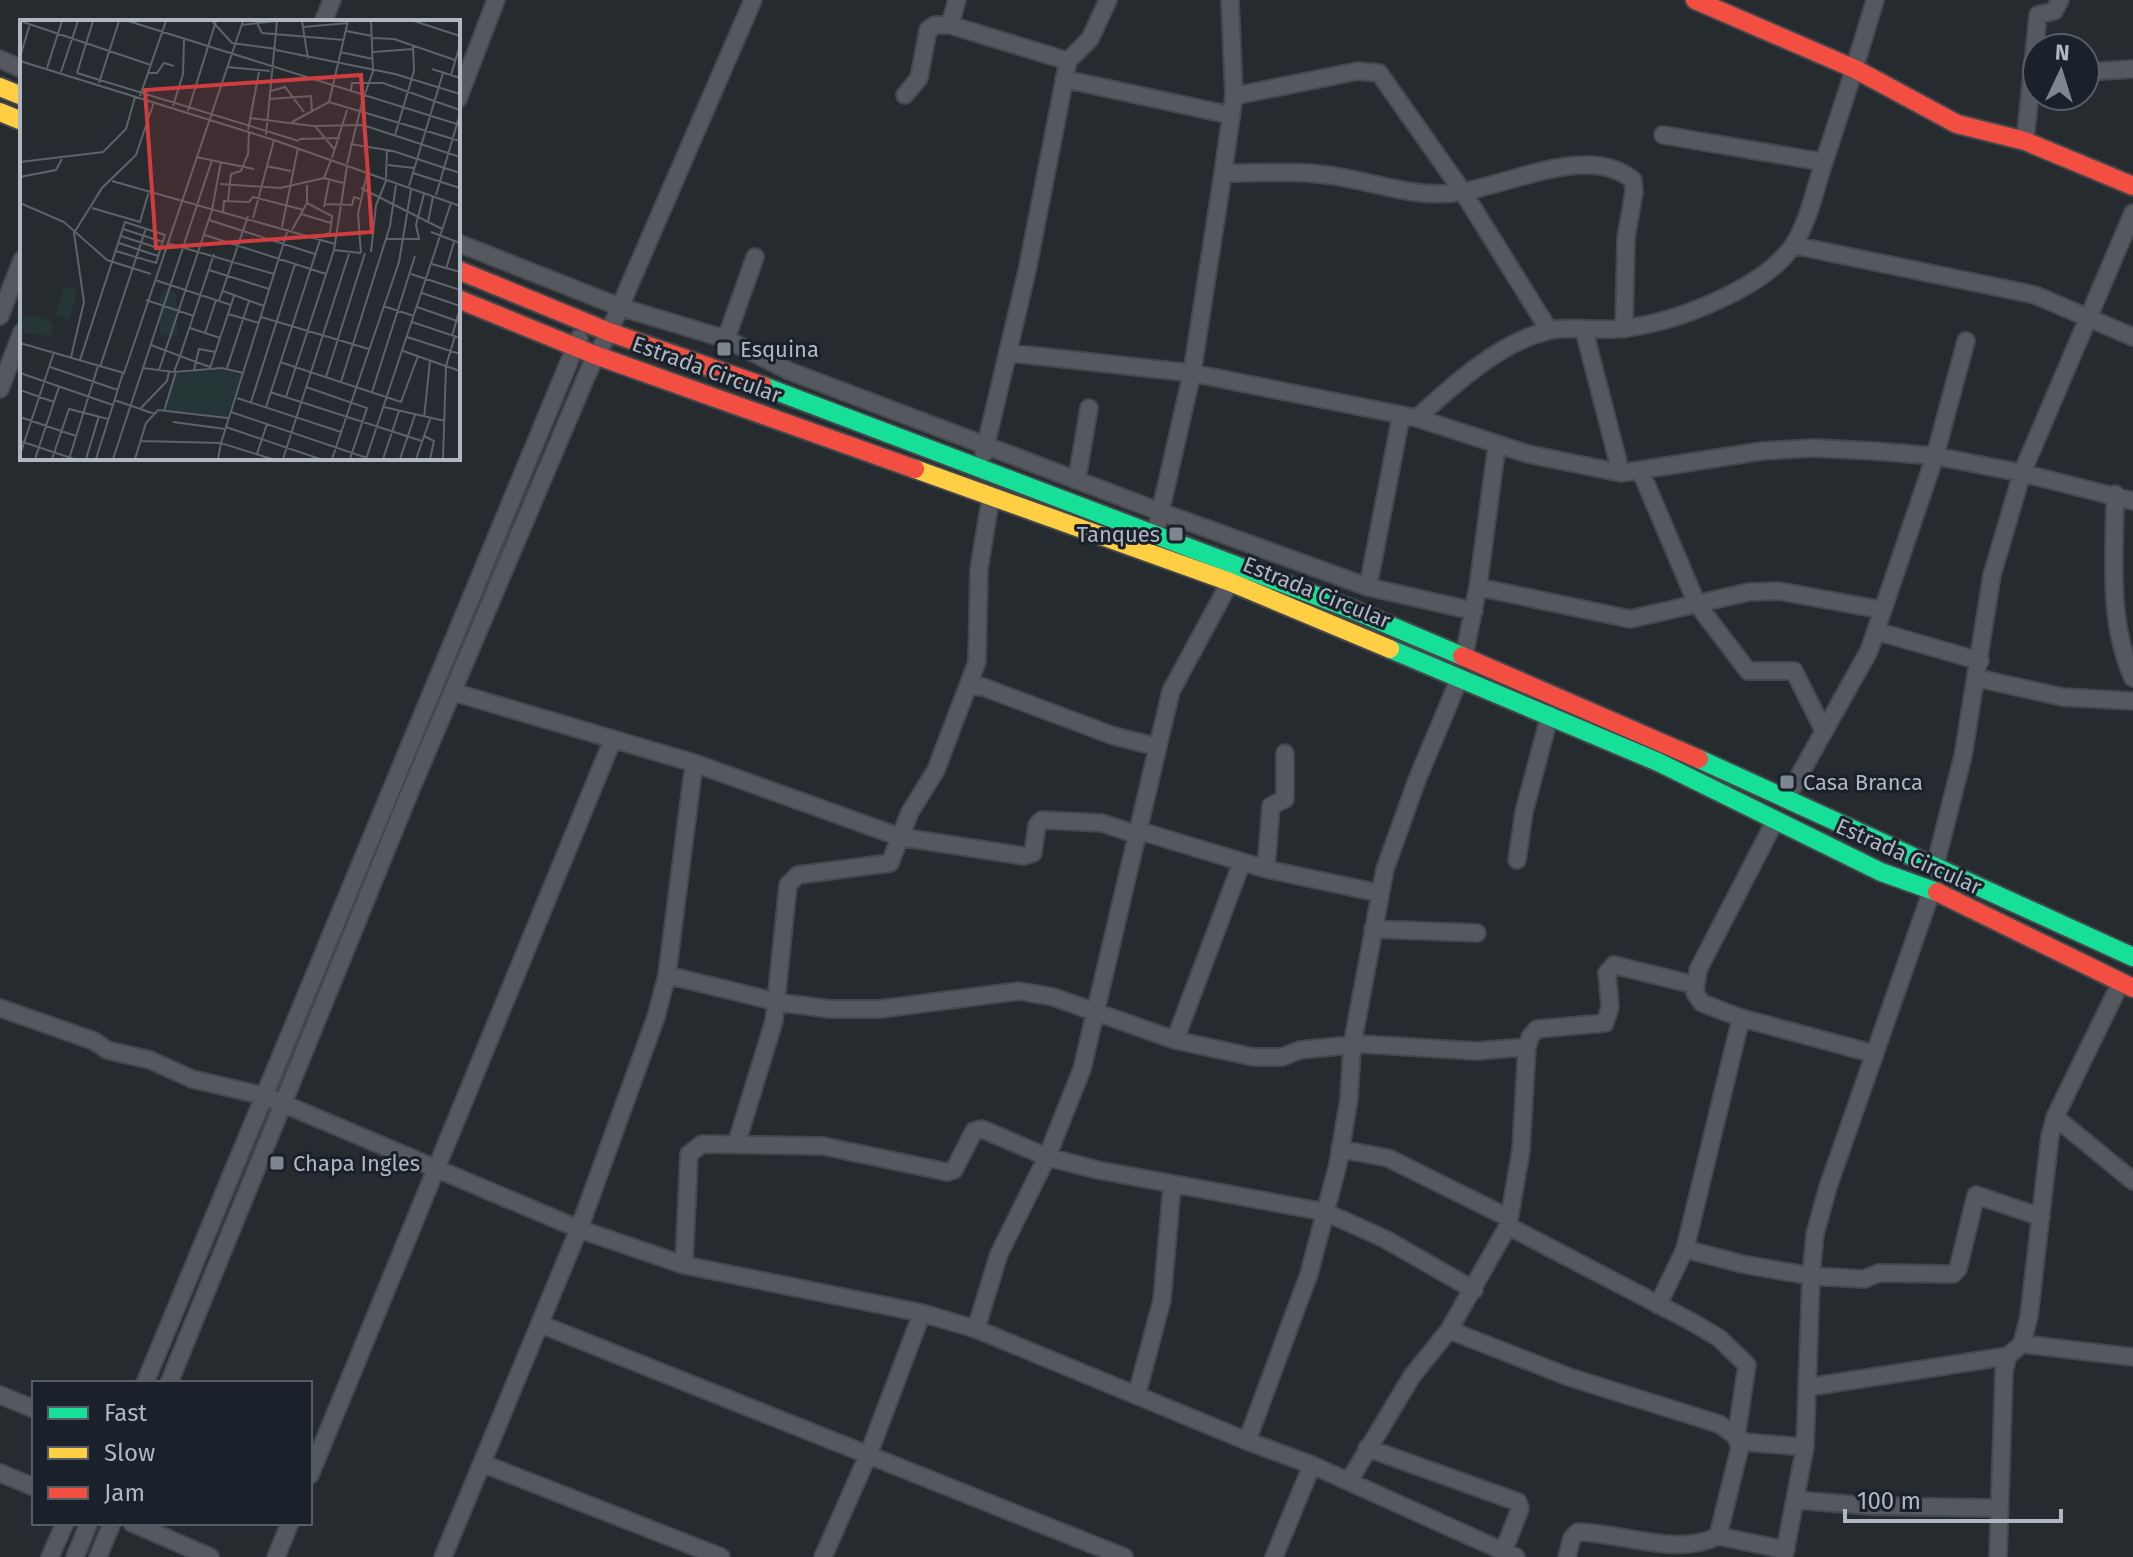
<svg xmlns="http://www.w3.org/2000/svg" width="2133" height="1557" font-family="'Fira Sans',sans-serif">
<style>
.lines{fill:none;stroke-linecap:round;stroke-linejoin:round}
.street-casing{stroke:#44474b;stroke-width:20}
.fast-casing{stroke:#44474b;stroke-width:22}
.slow-casing{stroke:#44474b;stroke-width:22}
.jam-casing{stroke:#44474b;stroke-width:22}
.street{stroke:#55585e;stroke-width:16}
.fast{stroke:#16e098;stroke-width:18}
.slow{stroke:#ffcf43;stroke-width:18}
.jam{stroke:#f24e42;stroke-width:18}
.poi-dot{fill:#7e868f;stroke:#1a212a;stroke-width:3}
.labels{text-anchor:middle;stroke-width:6;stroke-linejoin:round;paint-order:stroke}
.poi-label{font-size:22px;fill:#aeb7c2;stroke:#1a212a;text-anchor:start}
.street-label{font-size:22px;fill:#aeb7c2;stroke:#1a212a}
.inset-road{fill:none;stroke:#5c636a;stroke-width:2}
.view{fill:#d03d3f;fill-opacity:0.15;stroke:#d03d3f;stroke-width:4}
.inset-edge{fill:none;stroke:#aeb7c2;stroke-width:4}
</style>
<rect width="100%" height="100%" fill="#262b30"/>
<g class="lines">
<g class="street-casing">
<path id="street" d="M323 22 332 0
M950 25 957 0
M0 59 22 69
M2085 72 2133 69
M2032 74 2038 15 2054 11 2060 0
M1064 79 1230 115
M905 95 919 78 928 30 935 25H950L1068 61
M1234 96 1358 71 1379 73 1463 192 1549 330
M458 99 496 0
M1663 135 1823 162
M2025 141 2032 74H2037
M1223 173C1261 173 1302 170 1340 177 1381 184 1419 199 1461 192 1509 185 1588 143 1633 180L1634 192 1626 238 1624 329
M458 243 620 307 726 339 789 371 1161 512 1368 587 1474 611
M1793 245 2035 295 2133 337
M0 316 22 260
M1584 330 1621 473
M726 339 755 257
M1009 353 1192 373 1417 418 1528 454 1621 473 1762 451 1813 448 1874 451 1935 456 2022 473 2133 501
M0 389 22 332
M1417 418C1453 385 1499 343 1547 331 1571 325 1601 332 1626 328 1676 322 1762 289 1792 247 1808 224 1815 189 1824 162 1842 108 1859 55 1875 0
M984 453 1027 271 1068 61 1090 39 1108 0
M1641 472 1697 604 1748 671H1794L1824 731
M1077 479 1089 408
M2115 494C2115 556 2107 620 2133 678
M1158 522 1192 373 1223 173 1234 96 1230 0
M1368 587 1401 416
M1478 587 1630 619 1749 592 1779 591 1883 610
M1876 631 1980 661
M1464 656 1478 587 1497 444
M1977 678 2062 697 2133 701
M970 686 983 687 1114 736 1158 747
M453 692 694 763 900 837 1024 856 1033 853 1037 825 1042 820 1102 823 1138 835
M1786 799 1869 651 1935 456 1966 341
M1775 821 1698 970 1695 993 1702 1003 1741 1018 1875 1054
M1140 831 1266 869 1379 893
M1517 860 1524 812 1550 714
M1935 866 1963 756 1992 575 2022 473 2133 213
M1266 869 1271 806 1285 799V753
M1373 929 1477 933
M667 975 777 1002 829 1009H880L1019 991 1053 997 1175 1040 1253 1057H1282L1300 1050 1360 1044 1476 1051 1527 1047 1530 1037 1537 1029 1605 1023 1610 1007 1607 973 1614 965 1695 985
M0 1008 94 1041 107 1050 150 1060 192 1079 265 1096 579 1229 684 1265 922 1313 976 1329 1247 1441 1312 1465 1516 1557
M1175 1040 1242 862
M2055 1117 2133 1181
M737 1142 774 1021 788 885 798 875 890 863 910 812 936 770 977 662 979 569 991 496
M1340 1149 1388 1158 1509 1218
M1508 1226 1692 1322 1719 1338 1747 1365 1736 1438 1740 1447 1718 1536C1678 1557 1623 1533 1578 1532L1572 1538 1567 1557
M1685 1249 1742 1264 1811 1276 1864 1279 1879 1273 1953 1274 1958 1269 1976 1195 2041 1217
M684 1265 689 1154 702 1144 823 1146 947 1172 954 1170 974 1131 982 1129 1047 1157 1098 1170 1325 1212 1385 1239 1474 1290
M1658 1305 1685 1249 1741 1018
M540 1324 1124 1557
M976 1329 999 1254 1047 1157 1082 1069 1171 691 1230 582
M1449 1330 1569 1377 1719 1424 1744 1442 1805 1447
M2022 1344 2133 1357
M145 1383 579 338
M169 1383 409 794 589 370 609 332 753 0
M1809 1387 2008 1356
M1137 1394 1162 1300 1172 1186
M0 1395 34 1409
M1247 1441 1309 1274 1338 1164 1349 1099 1352 1046 1385 869 1417 780 1460 677
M1367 1448 1518 1502 1520 1509 1503 1552
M484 1464 721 1557
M0 1473 34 1487
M310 1475 613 739
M1349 1481 1412 1376 1449 1330 1508 1226 1521 1150 1527 1047
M1796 1500 1871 1506 1997 1508
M132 1523 210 1557
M1718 1536 1786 1550
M50 1557 65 1523
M75 1557 89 1523
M98 1557 112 1523
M276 1557 290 1523
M443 1557 579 1229 656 1017 667 975 694 763
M823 1557 869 1453 922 1313
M1274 1557 1312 1465
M1784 1557 1805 1447 1811 1276 1815 1234 1828 1187 1932 890
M1998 1557 2004 1371 2008 1356 2022 1344 2029 1316 2050 1136 2055 1117 2121 982"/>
</g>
<g class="fast-casing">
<path id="fast" d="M763 386 1351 609 1462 656
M1390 649 1658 762 1881 872 1937 892
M1699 759 2133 957"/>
</g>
<g class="slow-casing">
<path id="slow" d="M0 87 22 96
M0 112 22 121
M915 469 1230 582 1390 649"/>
</g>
<g class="jam-casing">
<path id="jam" d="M1695 0 1855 69 1957 124 2025 141 2133 186
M458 270 609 332 763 386
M458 299 595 355 915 469
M1462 656 1699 759
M1937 892 2133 988"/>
</g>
<use href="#street" class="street"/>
<use href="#fast" class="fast"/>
<use href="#slow" class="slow"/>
<use href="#jam" class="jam"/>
</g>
<g class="poi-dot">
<rect x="716" y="341" width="16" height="16" rx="4"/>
<rect x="1168" y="526" width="16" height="16" rx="4"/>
<rect x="1779" y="774" width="16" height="16" rx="4"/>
<rect x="269" y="1155" width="16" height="16" rx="4"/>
</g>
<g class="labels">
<g class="poi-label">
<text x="740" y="357">Esquina</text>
<text x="1160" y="542" text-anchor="end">Tanques</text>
<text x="1803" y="790">Casa Branca</text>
<text x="293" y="1171">Chapa Ingles</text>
</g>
<g class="street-label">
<text transform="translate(707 369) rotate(20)" y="8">Estrada Circular</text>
<text transform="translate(1317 592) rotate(22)" y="8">Estrada Circular</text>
<text transform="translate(1909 856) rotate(24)" y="8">Estrada Circular</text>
</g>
</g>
<g transform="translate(20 20)">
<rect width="440" height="440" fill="#262b30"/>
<path d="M44 266 58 270 49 300 35 295ZM146 268 156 273 158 315 153 316 140 315V277ZM8 295 28 300 34 307 31 316 0 313V299ZM201 350 222 355 207 396 146 390 155 354Z" fill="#263637"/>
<path class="inset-road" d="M0 1 131 45M108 1 440 105M192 1 212 23 256 29M236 1 242 13 324 20M282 1 288 39M394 1 440 16M221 5 256 1M283 7 328 3M326 11 352 16M352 18 374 19 435 40M256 30 375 54 440 74M320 32 353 39M353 32 393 29M0 37 10 4M0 41 254 120 440 186M207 47 250 51M27 48 42 1M412 49 440 58M41 52 58 1M57 53 279 121M57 53 73 1M128 53H137L144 43 154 46M431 55 440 25M79 63 99 1M331 70 332 63H363L440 90M251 71 265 67 284 92M345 74 353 51 351 1M120 76 146 1M250 79 291 76 292 92M309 82 440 121M153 86 163 54 164 20M168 91 196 1M230 98 293 106 343 105 440 137M272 102 309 82 328 1M343 105 348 152M295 106 315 130M228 110 239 52M246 115 257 1M375 115 394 51 393 26M279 119 320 118M330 124 373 131 440 153M176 137 234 149M312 138 327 90M311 140 304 158 323 163M0 142 83 132 106 109 115 77M327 144 344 74M368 145 394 148M246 146 271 151M393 153 440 168M0 157 36 150 42 139M366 158 367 129M92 161 315 224M200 164 260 168 304 158M389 166 423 53M341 168 422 209M416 175 440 94M208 180 211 154 221 151 228 134 229 113M0 183 44 202 87 240 131 254M287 183 312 196 310 213 295 218M305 184 332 185 334 177 340 179M304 187 309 161M72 188 120 202 129 171M203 193 204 181 229 182 233 177 284 190M281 194 311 203M233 198 254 120M189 200 295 234M408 202 413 177M262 207 278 128M103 209 143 222M272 210 287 183V165M411 212 440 223M185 215 306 254M101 216 141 229M366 219H399L396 205 404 174M99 223 138 236M147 223 254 254M314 230 341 233M351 232 356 185 366 161M341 233 338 194 347 154M412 244 440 252M426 249 434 222M189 250 249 269M391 254 440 270M135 260 211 285M203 271 244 286M402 273 440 286M126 280 174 296M199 281 228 196M363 286 394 296M397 287 440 302M208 294 239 303M241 297 349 329M392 302 440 318M170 308 200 318M185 313 196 280M432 316 440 288M387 317 440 334M0 323 104 353 223 1M131 325 160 336 194 234M383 331 440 351M51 337 64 282 54 213 82 168 116 135 134 82M60 340 105 202 145 215 136 243 96 231M260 342 381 382 398 336M30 347 98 370M80 347 126 208M123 348 192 140M190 348 214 276M207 348 229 281M139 350 192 190 201 142M174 350 179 329 195 332M154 352 160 336 190 347M0 353 93 385M223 353 268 209M306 357 345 233M321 362 370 206 376 165M286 367 347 388 330 439M0 370 34 382M250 372 402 421M352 372 395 236M266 377 314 230 327 146M217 378 321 412M94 380 135 394M231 382 275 244M246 387 300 220M364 387 425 401M120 389 147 361 149 352M144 391 156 352M211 392 350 439M0 397 56 416M404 398 410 341M153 402 205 409M206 407 300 439M404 416 414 421 410 439M0 421 54 439M237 434 247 404M0 435 34 332M15 439 39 367M32 439 49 389 88 399M49 439 78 346M66 439 79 396M76 439 103 353M93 439 123 348 154 352 202 348 223 353 201 423 121 421M115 439 126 403 138 390 208 398M198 439 201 423 252 439M263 439 329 234M312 439 379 242 391 170M346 439 431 183M363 439 379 391M380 439 395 395M396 439 410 399M423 439 426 346 435 316M439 439 440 404"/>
<path class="view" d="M341 55 352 212 136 228 125 70Z"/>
<rect width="440" height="440" class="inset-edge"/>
</g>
<rect x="32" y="1381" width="280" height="144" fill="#1a212a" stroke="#555d67" stroke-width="2"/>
<rect x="48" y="1407" width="40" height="12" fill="#16e098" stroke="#555d67" stroke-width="2"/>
<text x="104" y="1421" font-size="24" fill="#aeb7c2">Fast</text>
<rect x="48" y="1447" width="40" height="12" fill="#ffcf43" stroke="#555d67" stroke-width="2"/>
<text x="104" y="1461" font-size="24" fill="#aeb7c2">Slow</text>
<rect x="48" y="1487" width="40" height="12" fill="#f24e42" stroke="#555d67" stroke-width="2"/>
<text x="104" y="1501" font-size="24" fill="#aeb7c2">Jam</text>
<g transform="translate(2061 72) rotate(4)"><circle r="38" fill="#1a212a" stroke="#555d67" stroke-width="2"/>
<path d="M0-6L14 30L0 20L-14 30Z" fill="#7e868f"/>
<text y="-12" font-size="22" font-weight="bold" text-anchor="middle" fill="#aeb7c2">N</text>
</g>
<path d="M1845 1509v12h216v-12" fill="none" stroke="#aeb7c2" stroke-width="4"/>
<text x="1857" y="1509" font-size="24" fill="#aeb7c2" stroke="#1a212a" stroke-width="6" paint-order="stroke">100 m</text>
</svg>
